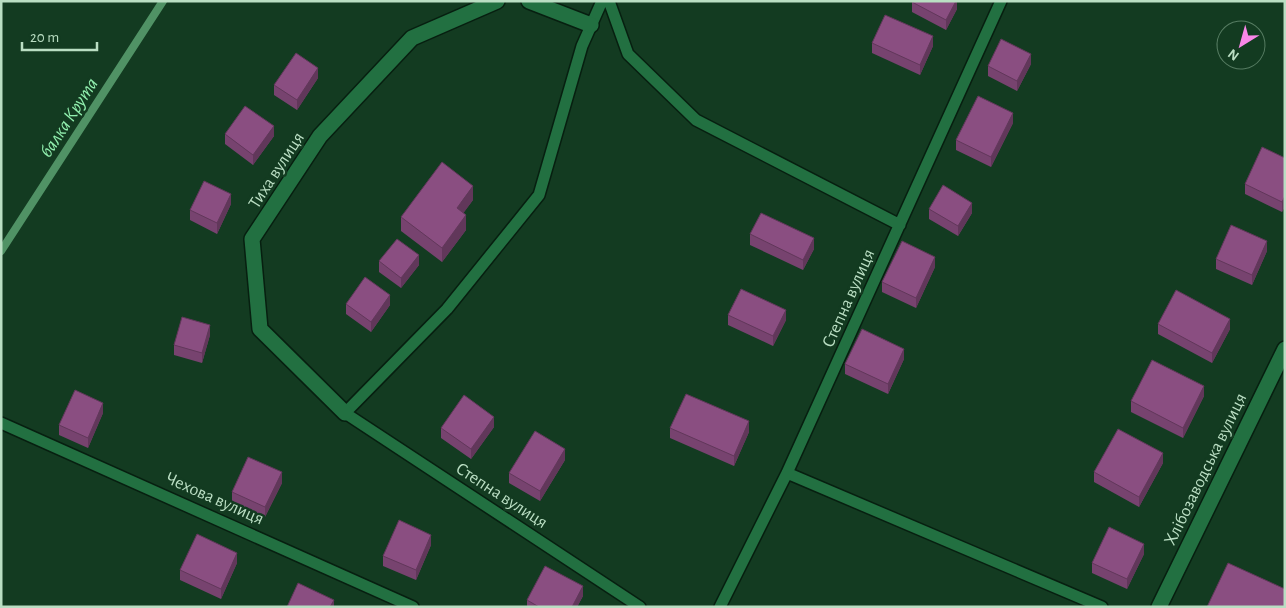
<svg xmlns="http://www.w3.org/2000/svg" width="1286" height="608" font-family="'Alegreya Sans',sans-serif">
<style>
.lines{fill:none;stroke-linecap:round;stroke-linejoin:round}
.stream{stroke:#509265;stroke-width:8}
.lane-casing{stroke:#071f10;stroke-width:14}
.street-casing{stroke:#071f10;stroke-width:18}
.lane{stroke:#227041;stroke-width:11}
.street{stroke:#227041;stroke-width:15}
.wall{fill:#77436f}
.shaded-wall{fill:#61375a}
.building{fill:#8a4e81;stroke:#61375a}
.labels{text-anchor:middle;stroke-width:5;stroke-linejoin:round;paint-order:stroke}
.street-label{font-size:18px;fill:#badec3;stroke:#133b21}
.water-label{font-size:19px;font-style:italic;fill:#91efae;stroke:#133b21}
</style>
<rect width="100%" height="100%" fill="#133b21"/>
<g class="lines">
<path class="stream" d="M1 251 163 1"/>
<g class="lane-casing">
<path id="lane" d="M602 1 582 46 539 195 447 309 345 413 640 607
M609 1 628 54 696 120 900 225
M1 423 413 607
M787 473 1102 607
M720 607 787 473 1001 1"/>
</g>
<g class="street-casing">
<path id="street" d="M529 1 591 25
M345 413 260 329 252 239 320 136 412 38 497 1
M1159 607 1285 349"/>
</g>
<use href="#lane" class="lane"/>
<use href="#street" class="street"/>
</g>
<path class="wall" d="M957 1V9L946 30 912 12V2Z
M872 43 933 46 920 75 872 53Z
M1031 64 1017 91 988 76V66Z
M318 78 297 110 274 95V85Z
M1013 123 991 167 956 150V140Z
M225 134 274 136 253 165 225 144Z
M1285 158V206L1282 212 1245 194V184Z
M473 200 463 213 466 230 442 262 401 231V217Z
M231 204 217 234 190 220V210Z
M929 209 972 213 958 236 929 219Z
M750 234 814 249 803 270 750 245Z
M1267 251 1252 285 1216 269V259Z
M379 261 419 265 401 288 379 272Z
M935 267 916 308 882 292V282Z
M346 304 390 305 371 332 346 314Z
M728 315 786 320 773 346 728 325Z
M1158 324 1230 329 1212 363 1158 334Z
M210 335 202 363 174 355V345Z
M904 359 888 394 845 374V364Z
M1204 396 1183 438 1131 412V401Z
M103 413 88 448 59 435V425Z
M494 427 471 459 441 438V428Z
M670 428 749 432 734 466 670 438Z
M565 460 540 501 509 483V473Z
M1163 463 1139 507 1094 482V472Z
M282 483 265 517 232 502V492Z
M431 545 416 580 383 566V556Z
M1144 554 1127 589 1092 573V563Z
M237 563 221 599 180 580V570Z
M583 596 577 607H527V600Z"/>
<path class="shaded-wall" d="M956 1H957V9L946 30V20Z
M933 36V46L920 75V65Z
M1031 54V64L1017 91V81Z
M318 68V78L297 110V100Z
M1013 113V123L991 167V157Z
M274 126V136L253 165V155Z
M473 186V200L457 222V208Z
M231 194V204L217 234V223Z
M1285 196V206L1282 212V202Z
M972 203V213L958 236V226Z
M466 215V230L442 262V248Z
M814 238V249L803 270V260Z
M1267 241V251L1252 285V275Z
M419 255V265L401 288V278Z
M935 257V267L916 308V298Z
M390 295V305L371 332V322Z
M786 310V320L773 346V336Z
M1230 319V329L1212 363V353Z
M210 325V335L202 363V353Z
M904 349V359L888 394V384Z
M1204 386V396L1183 438V428Z
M103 403V413L88 448V438Z
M494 417V427L471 459V449Z
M749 421V432L734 466V456Z
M565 449V460L540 501V491Z
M1163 453V463L1139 507V497Z
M282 472V483L265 517V507Z
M431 535V545L416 580V570Z
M1144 544V554L1127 589V579Z
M237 553V563L221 599V589Z
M583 586V596L577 607H572Z
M334 600V607H330Z"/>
<path class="building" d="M912 1H956L946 20 912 2Z
M885 15 933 36 920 65 872 43Z
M1001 39 1031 54 1017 81 988 66Z
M296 53 318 68 297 100 274 85Z
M978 96 1013 113 991 157 956 140Z
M245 106 274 126 253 155 225 134Z
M1262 147 1285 158V196L1282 202 1245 184Z
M442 162 473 186 457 208 466 215 442 248 401 217Z
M204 181 231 194 217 223 190 210Z
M943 185 972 203 958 226 929 209Z
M761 213 814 238 803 260 750 234Z
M1231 225 1267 241 1252 275 1216 259Z
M397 239 419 255 401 278 379 261Z
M902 241 935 257 916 298 882 282Z
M365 277 390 295 371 322 346 304Z
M741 289 786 310 773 336 728 315Z
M1176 290 1230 319 1212 353 1158 324Z
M182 317 210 325 202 353 174 345Z
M862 329 904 349 888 384 845 364Z
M1152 360 1204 386 1183 428 1131 401Z
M75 390 103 403 88 438 59 425Z
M686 394 749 421 734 456 670 428Z
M464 395 494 417 471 449 441 428Z
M1118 429 1163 453 1139 497 1094 472Z
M535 431 565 449 540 491 509 473Z
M248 457 282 472 265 507 232 492Z
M399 520 431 535 416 570 383 556Z
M1109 527 1144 544 1127 579 1092 563Z
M197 534 237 553 221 589 180 570Z
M1228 563 1285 589V607H1207Z
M545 566 583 586 572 607H539L527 600Z
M298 583 334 600 330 607H287Z"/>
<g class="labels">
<g class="street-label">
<text transform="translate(276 170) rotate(-57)" y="6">Тиха вулиця</text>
<text transform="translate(848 298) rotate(-66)" y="6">Степна вулиця</text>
<text transform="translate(1205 469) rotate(-64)" y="6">Хлібозаводська вулиця</text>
<text transform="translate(502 495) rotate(33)" y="6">Степна вулиця</text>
<text transform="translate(215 498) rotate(24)" y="6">Чехова вулиця</text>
</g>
<g class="water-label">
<text transform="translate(68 117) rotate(-57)" y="7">балка Крута</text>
</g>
</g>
<rect width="1286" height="608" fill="none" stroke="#badec3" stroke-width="5"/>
<g transform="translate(1241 45) rotate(217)"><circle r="24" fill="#133b21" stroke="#567c62"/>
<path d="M0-4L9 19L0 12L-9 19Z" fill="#f987e8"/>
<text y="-8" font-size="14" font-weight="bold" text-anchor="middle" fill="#badec3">N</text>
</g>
<path d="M22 42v8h75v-8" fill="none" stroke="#badec3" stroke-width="2.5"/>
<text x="30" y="42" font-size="15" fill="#badec3" stroke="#133b21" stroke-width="4" paint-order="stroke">20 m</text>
</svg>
